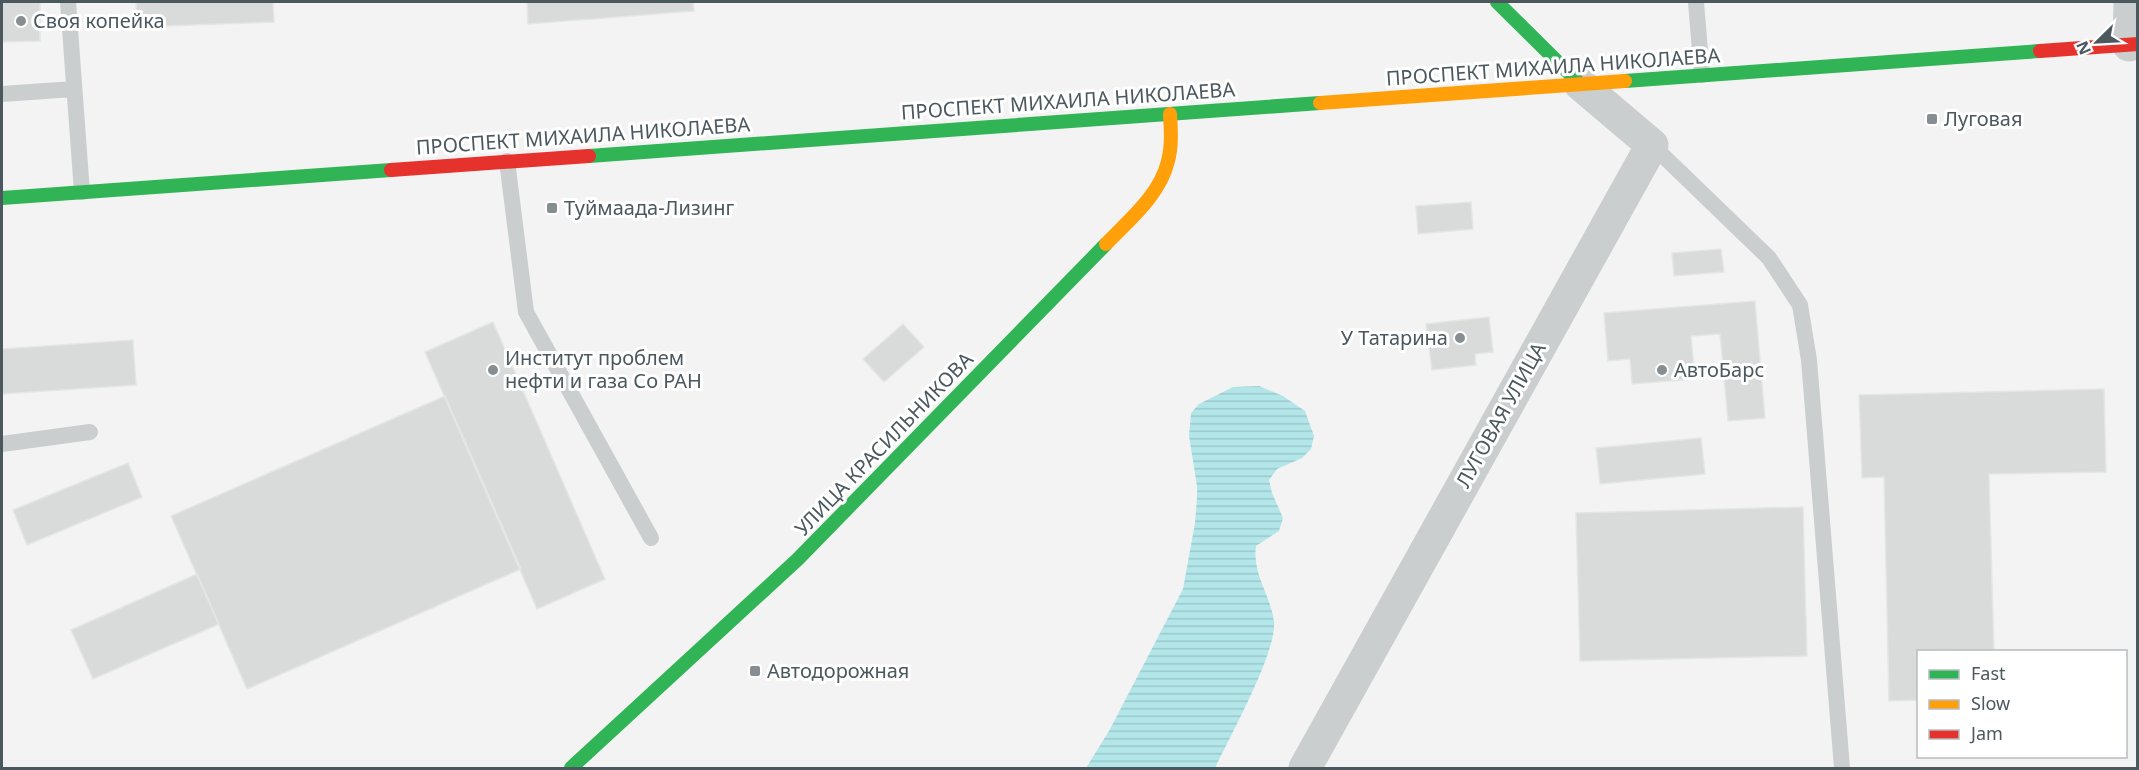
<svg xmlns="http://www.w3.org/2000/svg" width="2139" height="770" font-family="'Noto Sans',sans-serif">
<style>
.water{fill:url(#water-rules)}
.building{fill:#d9dbdb;stroke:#e4e5e5;stroke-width:1.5}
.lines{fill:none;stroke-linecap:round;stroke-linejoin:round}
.lane{stroke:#cbcece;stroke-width:16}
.street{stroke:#cbcece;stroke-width:33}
.fast{stroke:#30b455;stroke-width:14}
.slow{stroke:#ff9f0a;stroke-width:14}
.jam{stroke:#e5322d;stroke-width:14}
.poi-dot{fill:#868e92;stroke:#fff;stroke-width:2}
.labels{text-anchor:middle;stroke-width:6;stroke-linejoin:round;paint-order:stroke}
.poi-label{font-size:20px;fill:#4b585e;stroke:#fff;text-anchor:start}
.street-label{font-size:20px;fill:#4b585e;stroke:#fff}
</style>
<defs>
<pattern id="water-rules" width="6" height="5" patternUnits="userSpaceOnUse" patternTransform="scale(1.5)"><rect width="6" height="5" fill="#b3e6e9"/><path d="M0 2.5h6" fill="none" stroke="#9bc7ca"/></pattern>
</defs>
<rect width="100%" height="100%" fill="#f3f3f3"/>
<path class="water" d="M1259 386 1283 396 1305 411 1314 436 1311 449 1302 458 1277 469 1269 480 1272 493 1283 518 1279 531 1256 546C1252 575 1271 595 1274 622 1277 652 1229 738 1215 768H1086L1109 731 1183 589 1195 523 1197 498V486L1189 436 1191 413 1199 404 1233 387Z"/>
<path class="building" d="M2 2H40V41L2 42Z
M136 2H273L274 22 137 27Z
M527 2H693L694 11 528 24Z
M1471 202 1473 229 1418 234 1416 206Z
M1721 249 1724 272 1674 276 1672 253Z
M1755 301 1765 418 1728 421 1720 334 1691 336 1695 379 1632 384 1630 359 1608 361 1604 313Z
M1489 317 1493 352 1475 354 1476 365 1432 370 1426 324Z
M493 322 605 579 537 609 425 352Z
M903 324 924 347 884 382 863 359Z
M133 340 136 385 2 394V349Z
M2104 389 2106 472 1989 474 1994 652H1918V700L1889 701 1884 477 1862 478 1859 395Z
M445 396 521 569 247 689 171 516Z
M1701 438 1705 474 1600 484 1596 448Z
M128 463 142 497 27 545 13 510Z
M1803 507 1807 656 1580 661 1576 513Z
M197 574 219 624 93 679 71 630Z"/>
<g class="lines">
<path class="lane" d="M68 2 82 192
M1696 2 1702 75
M2 94 74 89
M1652 145 1769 258 1800 305 1809 360 1842 768
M507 161 526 312 651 538
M2 444 90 432"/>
<path class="street" d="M2129 45 2130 2
M1305 768 1652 145 1580 84"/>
<path class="fast" d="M1497 2 1580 84
M1625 81 2040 51
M589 156 1320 103
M2 198 391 170
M571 768 798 559 1106 244"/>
<path class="slow" d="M1320 103 1625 81
M1106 244C1129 220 1160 195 1168 161 1172 146 1171 130 1170 114"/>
<path class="jam" d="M2040 51 2138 44
M391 170 589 156"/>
</g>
<g class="poi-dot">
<circle cx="21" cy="21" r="6"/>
<rect x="1926" y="113" width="12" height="12" rx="3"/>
<rect x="546" y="202" width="12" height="12" rx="3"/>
<circle cx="1460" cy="338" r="6"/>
<circle cx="493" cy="370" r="6"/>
<circle cx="1662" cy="370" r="6"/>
<rect x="749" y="665" width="12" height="12" rx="3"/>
</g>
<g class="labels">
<g class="poi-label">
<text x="33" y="28">Своя копейка</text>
<text x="1944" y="126">Луговая</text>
<text x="564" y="215">Туймаада-Лизинг</text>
<text x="1448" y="345" text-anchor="end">У Татарина</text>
<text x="505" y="365">Институт проблем<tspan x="505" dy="23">нефти и газа Со РАН</tspan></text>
<text x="1674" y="377">АвтоБарс</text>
<text x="767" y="678">Автодорожная</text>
</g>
<g class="street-label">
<text transform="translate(1553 67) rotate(-4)" y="7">ПРОСПЕКТ МИХАИЛА НИКОЛАЕВА</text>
<text transform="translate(1068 101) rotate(-4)" y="7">ПРОСПЕКТ МИХАИЛА НИКОЛАЕВА</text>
<text transform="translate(583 136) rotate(-4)" y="7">ПРОСПЕКТ МИХАИЛА НИКОЛАЕВА</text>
<text transform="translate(1501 415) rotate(-61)" y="7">ЛУГОВАЯ УЛИЦА</text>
<text transform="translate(884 444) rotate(-46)" y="7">УЛИЦА КРАСИЛЬНИКОВА</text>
</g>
</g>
<rect width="2139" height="770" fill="none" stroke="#4b585e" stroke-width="6"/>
<rect x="1917" y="650" width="210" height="108" fill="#ffffff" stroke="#b7bcbf" stroke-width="1.5"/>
<rect x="1929" y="670" width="30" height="9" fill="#30b455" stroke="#b7bcbf" stroke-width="1.5"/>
<text x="1971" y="680" font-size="18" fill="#4b585e">Fast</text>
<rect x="1929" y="700" width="30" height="9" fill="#ff9f0a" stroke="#b7bcbf" stroke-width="1.5"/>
<text x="1971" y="710" font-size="18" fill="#4b585e">Slow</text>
<rect x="1929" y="730" width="30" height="9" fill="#e5322d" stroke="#b7bcbf" stroke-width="1.5"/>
<text x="1971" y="740" font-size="18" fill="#4b585e">Jam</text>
<g transform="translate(2097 42) rotate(246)" stroke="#ffffff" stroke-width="4.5" paint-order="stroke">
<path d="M0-4.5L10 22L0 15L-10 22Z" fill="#4b585e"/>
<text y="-9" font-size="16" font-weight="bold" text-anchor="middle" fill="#4b585e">N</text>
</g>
</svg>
